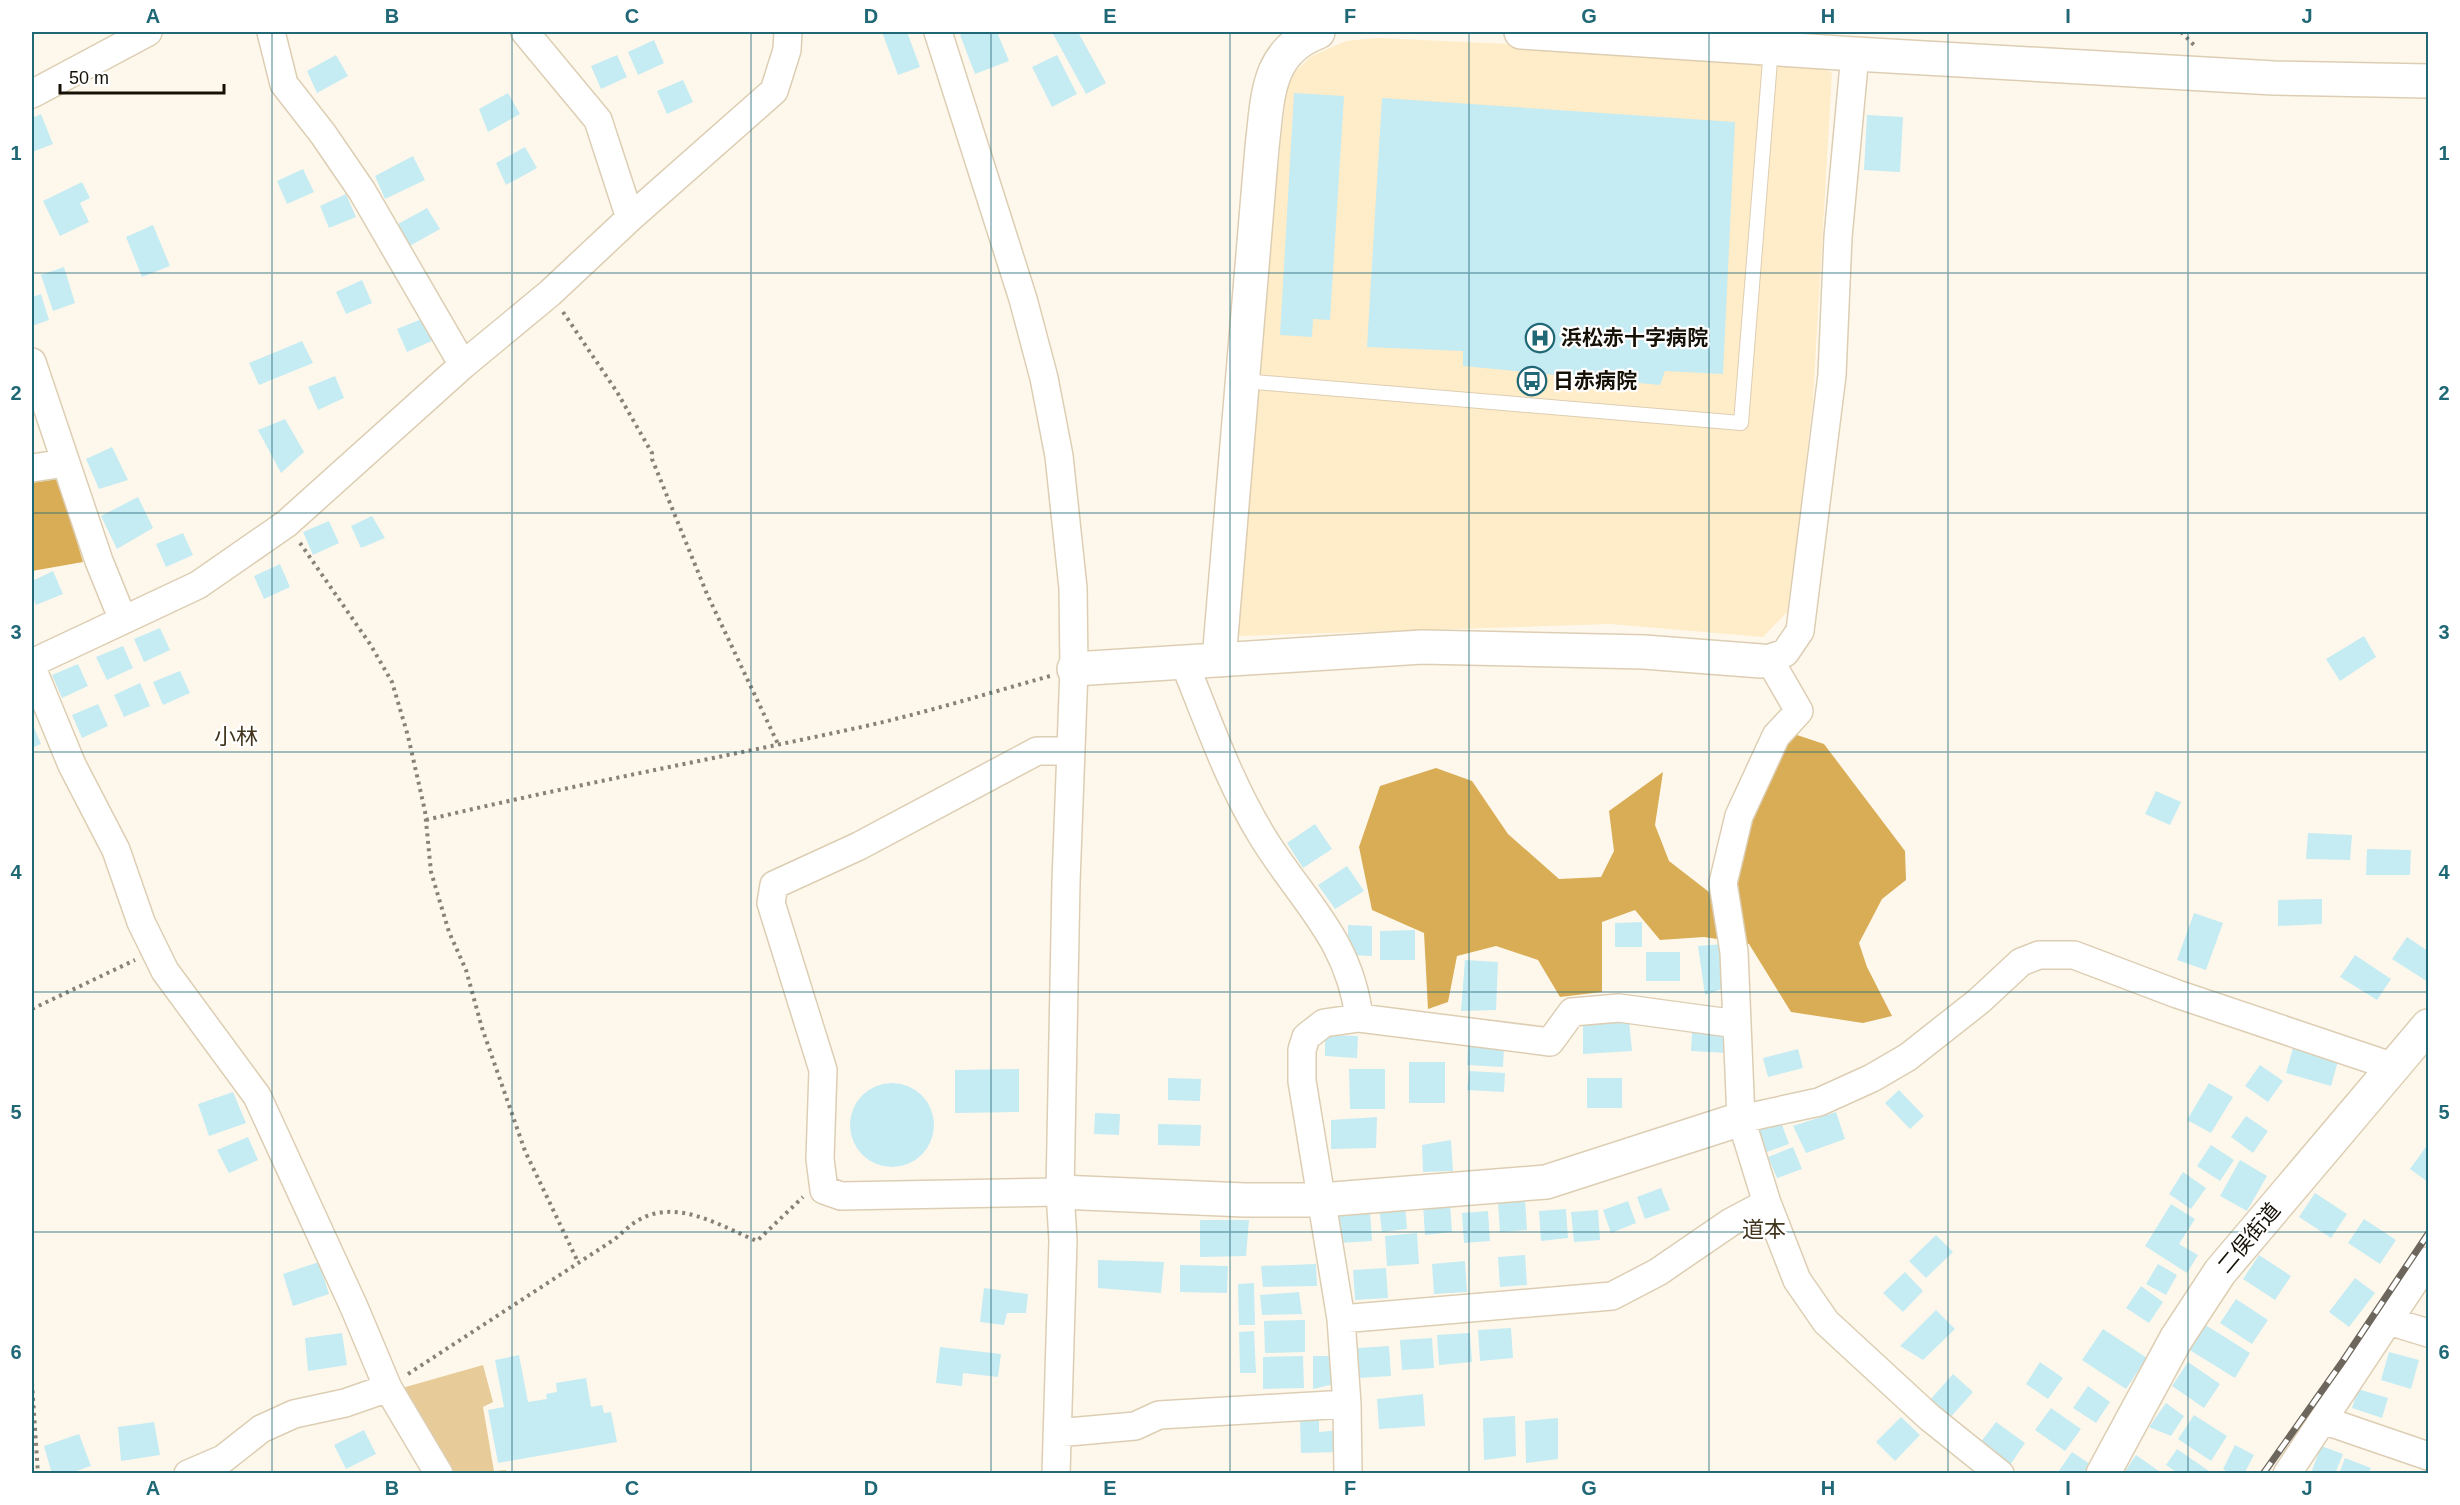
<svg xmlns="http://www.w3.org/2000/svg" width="2460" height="1505" font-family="Helvetica,'Noto Sans JP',sans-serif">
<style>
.built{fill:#ffecc8}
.green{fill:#e7cc9a}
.forest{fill:#d9ad56}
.building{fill:#c5ebf3}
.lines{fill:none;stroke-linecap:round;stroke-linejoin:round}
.service-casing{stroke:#ddceb3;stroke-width:16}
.minor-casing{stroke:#ddceb3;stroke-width:30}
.tertiary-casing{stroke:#ddceb3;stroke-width:36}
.path{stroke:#878277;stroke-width:4;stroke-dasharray:3 4.5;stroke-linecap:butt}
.service{stroke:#fff;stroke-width:14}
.minor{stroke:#fff;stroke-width:27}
.tertiary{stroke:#fff;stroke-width:33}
.rail-casing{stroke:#6c665c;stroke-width:7}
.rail{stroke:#fff;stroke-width:4.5;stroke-dasharray:14;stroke-linecap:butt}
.grid{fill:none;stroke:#206875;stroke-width:1.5;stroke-opacity:0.55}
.labels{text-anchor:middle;stroke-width:4.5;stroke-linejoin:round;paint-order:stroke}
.poi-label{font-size:21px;font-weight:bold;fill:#161107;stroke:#fff;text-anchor:start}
.street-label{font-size:21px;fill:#161107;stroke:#fff}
.neighbourhood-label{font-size:22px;fill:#42351e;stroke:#fff}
.neatline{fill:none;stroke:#206875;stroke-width:2}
.grid-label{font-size:20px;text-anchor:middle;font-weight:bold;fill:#206875}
</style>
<rect width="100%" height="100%" fill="#fef8ec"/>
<path class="built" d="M1378 38 1533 45 1821 67 1832 73 1813 399 1797 540 1787 612 1763 637 1610 624 1238 636 1278 168 1288 78 1312 56 1346 41Z"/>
<path class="green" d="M483 1365 493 1402 483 1407 494 1471 506 1470 507 1473H451L402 1388Z"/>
<path class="forest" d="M58 479 83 562 32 571V483Z
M1785 731 1824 744 1905 851 1906 880 1882 899 1859 943 1867 967 1892 1016 1863 1023 1791 1012 1749 944 1704 937 1660 940 1635 910 1602 922V992L1560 997 1538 960 1496 946 1457 956 1448 1002 1428 1009 1424 933 1372 910 1359 847 1380 786 1436 768 1472 781 1508 834 1559 879 1601 877 1614 851 1609 811 1663 772 1655 825 1669 861 1709 892 1715 915 1727 837 1739 783Z"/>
<path class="building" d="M882 32H907L920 67 898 75Z
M966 32H997L1009 61 975 74 960 35Z
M1052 32H1078L1106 83 1086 94Z
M654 40 664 63 638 75 628 52Z
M336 55 348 76 317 93 307 71Z
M617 55 627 77 601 89 591 66Z
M1057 55 1077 94 1052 107 1032 67Z
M683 80 693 102 667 114 657 91Z
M508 93 520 114 488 132 479 109Z
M1294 93 1344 96 1330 320 1313 319 1312 337 1280 335Z
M1382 98 1735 122 1723 374 1665 371 1660 385 1463 366V351L1367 347Z
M41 114 53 144 32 152V118Z
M1867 115 1903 117 1900 172 1864 170Z
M525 147 537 168 506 185 496 163Z
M413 156 425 180 385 199 375 176Z
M303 169 314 192 287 204 277 181Z
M82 182 90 198 80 203 89 222 60 236 43 201Z
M346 194 356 217 329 228 320 206Z
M427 208 440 229 408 247 398 224Z
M153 225 170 266 142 277 126 237Z
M64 267 75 303 53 311 41 275Z
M362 280 372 303 346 314 336 292Z
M41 294 49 320 32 326V297Z
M424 318 434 340 407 352 397 329Z
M302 341 313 363 259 385 249 363Z
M335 376 344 398 318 410 308 387Z
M285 419 304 452 281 473 258 430Z
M112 447 128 480 99 489 86 459Z
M138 497 153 528 117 549 101 516Z
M372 516 385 538 361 548 351 526Z
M329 521 339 543 313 555 303 532Z
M183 533 193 555 166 567 156 544Z
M280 564 290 587 264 599 254 576Z
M53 571 63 594 36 605 32 595V581Z
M160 628 170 650 144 662 134 639Z
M2364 636 2376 657 2340 681 2326 659Z
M123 646 133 668 107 680 96 657Z
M78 664 88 686 62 698 52 675Z
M180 671 190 693 163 705 153 682Z
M140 683 150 706 124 717 114 695Z
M98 704 108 726 82 738 72 715Z
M32 723 41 744 32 748Z
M2156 791 2181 802 2170 825 2145 814Z
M1315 824 1332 849 1303 868 1287 843Z
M2308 833 2352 835 2350 860 2306 859Z
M2367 849 2411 850 2410 875H2366Z
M1347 866 1364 891 1335 909 1318 885Z
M2322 899V924L2278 926V900Z
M2194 913 2223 923 2206 970 2177 960Z
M1642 922V947H1615V923Z
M1348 925 1372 926V956L1348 955Z
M1415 930V960H1380V931Z
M2407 937 2428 951V982L2392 959Z
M1724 944 1732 985 1705 995 1698 946Z
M1646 952H1680V981H1646Z
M2355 955 2391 979 2377 1000 2340 977Z
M1465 960 1498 962 1496 1010 1461 1011Z
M1629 1021 1632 1051 1583 1054V1024Z
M1692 1032 1728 1034 1727 1053 1691 1051Z
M1325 1035 1358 1036 1357 1058 1325 1056Z
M1468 1045 1504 1047 1503 1067 1467 1065Z
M2293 1048 2338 1061 2331 1086 2286 1073Z
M1798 1049 1803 1068 1768 1077 1763 1058Z
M1409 1062H1445V1103H1409Z
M2260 1065 2283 1081 2268 1102 2245 1086Z
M1019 1069V1112L955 1113V1070Z
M1349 1069H1385V1109H1350Z
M1469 1071 1505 1073 1504 1092 1467 1090Z
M1168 1078 1201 1079 1200 1101 1168 1100Z
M1587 1078H1622V1108H1587Z
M850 1125a42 42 0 1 1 84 0a42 42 0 1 1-84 0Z
M2209 1083 2233 1097 2211 1133 2187 1120Z
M1899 1090 1924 1116 1910 1129 1885 1103Z
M233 1092 246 1123 209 1136 198 1104Z
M1836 1112 1845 1139 1806 1153 1793 1126Z
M1095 1113 1120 1114 1119 1135 1094 1134Z
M2246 1116 2268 1131 2253 1153 2231 1137Z
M1377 1117 1376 1148 1331 1149V1120Z
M1781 1122 1789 1144 1764 1153 1756 1131Z
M1158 1124 1201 1125 1200 1146 1158 1145Z
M248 1137 258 1160 229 1173 217 1150Z
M1451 1140 1453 1171 1423 1172 1422 1145Z
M2428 1144V1182L2410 1169Z
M2211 1145 2234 1160 2220 1181 2197 1166Z
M1793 1147 1802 1169 1777 1178 1768 1157Z
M2240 1160 2267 1176 2247 1211 2220 1196Z
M2183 1172 2206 1188 2191 1209 2169 1194Z
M1661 1188 1670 1210 1645 1219 1637 1197Z
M2315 1193 2347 1214 2331 1238 2299 1217Z
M1525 1200 1527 1230 1500 1232 1498 1202Z
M1628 1201 1636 1223 1611 1233 1603 1210Z
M1450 1203 1452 1232 1425 1235 1423 1205Z
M2171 1204 2195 1219 2179 1244 2198 1255 2187 1273 2145 1246Z
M1405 1205 1407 1229 1382 1232 1379 1208Z
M1566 1209 1568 1238 1541 1241 1539 1211Z
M1370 1210 1372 1241 1339 1243 1337 1213Z
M1598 1210 1600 1240 1574 1242 1571 1212Z
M1488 1211 1490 1241 1464 1243 1462 1213Z
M2364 1219 2396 1240 2380 1264 2348 1243Z
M1200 1220H1249L1246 1256 1200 1257Z
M1417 1233 1419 1264 1387 1266 1385 1236Z
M1936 1235 1953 1252 1926 1278 1909 1261Z
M1525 1255 1527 1285 1500 1287 1498 1257Z
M2259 1255 2291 1276 2275 1300 2243 1279Z
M1098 1260 1164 1262 1161 1293 1098 1288Z
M1465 1261 1467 1292 1434 1294 1432 1264Z
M319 1262 329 1294 293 1306 283 1274Z
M1316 1264 1317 1286 1263 1287 1261 1266Z
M2158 1264 2177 1275 2166 1295 2146 1284Z
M1180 1265 1228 1266 1227 1293 1180 1292Z
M1386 1268 1388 1298 1355 1300 1353 1270Z
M1905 1272 1923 1291 1903 1312 1883 1293Z
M2355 1278 2375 1293 2349 1327 2329 1312Z
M1254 1283 1255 1325H1239L1238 1284Z
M2141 1286 2163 1302 2149 1323 2126 1308Z
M984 1288 1028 1294 1026 1313H1007L1004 1325 980 1322Z
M1299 1292 1302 1314 1262 1315 1260 1295Z
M2236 1299 2268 1320 2252 1344 2220 1323Z
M1936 1310 1955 1329 1923 1360 1900 1346Z
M1305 1320V1352L1265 1353 1264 1321Z
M2204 1324 2250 1353 2235 1378 2188 1349Z
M1511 1328 1513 1358 1480 1361 1478 1330Z
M2103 1329 2147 1358 2126 1389 2082 1360Z
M1254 1331 1256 1373H1240L1239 1332Z
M342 1333 347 1365 308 1371 305 1338Z
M1470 1333 1472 1362 1439 1365 1437 1335Z
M1432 1338 1434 1368 1402 1370 1400 1340Z
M1389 1346 1391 1376 1359 1378 1357 1348Z
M940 1347 1001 1354 998 1377 963 1373 962 1386 936 1383Z
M2389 1352 2419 1360 2411 1389 2381 1380Z
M519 1355 528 1402 547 1399 546 1394 557 1392 556 1383 586 1378 591 1407 602 1405 604 1413 611 1412 617 1442 498 1463 488 1410 504 1407 495 1360Z
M1303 1356 1304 1388 1263 1389V1357Z
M1313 1356H1333L1334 1384 1313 1389Z
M2040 1362 2063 1378 2048 1399 2026 1384Z
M2188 1362 2220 1384 2204 1408 2172 1386Z
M1953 1374 1973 1392 1949 1419 1929 1401Z
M2088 1386 2110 1402 2096 1423 2073 1408Z
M2358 1389 2388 1398 2382 1418 2352 1408Z
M1423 1394 1425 1426 1379 1429 1377 1399Z
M2166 1403 2184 1416 2171 1436 2149 1427Z
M2051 1408 2081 1429 2065 1451 2035 1430Z
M2194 1415 2227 1436 2211 1461 2178 1439Z
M1515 1416 1516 1456 1484 1460 1483 1418Z
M1901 1417 1920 1435 1895 1461 1876 1442Z
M1319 1418V1432L1340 1430 1341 1452 1301 1453 1300 1420Z
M1558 1418V1459L1526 1463 1525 1421Z
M154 1422 160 1455 121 1461 118 1427Z
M1996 1422 2025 1443 2010 1465 1980 1443Z
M364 1430 376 1454 346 1469 334 1445Z
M79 1434 91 1466 68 1474H52L44 1446Z
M2235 1445 2254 1455 2244 1474H2231L2223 1469Z
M2321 1446 2343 1454 2335 1474 2311 1473Z
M2177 1449 2209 1471 2207 1474H2179L2166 1465Z
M2072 1452 2090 1464 2083 1474H2060L2058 1472Z
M2136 1455 2163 1474H2129L2125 1471Z
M2345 1458 2371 1468 2369 1474H2339Z"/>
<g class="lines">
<g class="service-casing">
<path id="service" d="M1243 381 1741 423 1771 48"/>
</g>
<g class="minor-casing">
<path id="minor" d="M271 32 284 84 323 134 362 191 463 365
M525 32 598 120 630 218
M938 32 1023 299 1044 378 1059 456 1073 588 1074 669 1066 882 1060 1192 1063 1241 1056 1474
M32 94 148 32
M32 362 99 561 123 620
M32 468 65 463
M1769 659 1799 711 1776 736 1739 816 1723 883 1734 952 1741 1119 1767 1203 1797 1280 1826 1322 1929 1417 2000 1474
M1761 661 1785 653 1800 631 1832 375 1838 237 1855 54
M1184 662C1208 721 1229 782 1262 836 1301 900 1350 939 1359 1018
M32 663 198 585 286 524 463 365 550 293 630 218 774 91 787 50 788 32
M32 668 72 765 116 850 141 922 165 971 257 1096 354 1307 388 1388 439 1474
M1741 1119 1819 1102 1872 1078 1908 1057 1979 1001 2021 962 2039 955H2074L2177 994 2394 1067
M1060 1192 841 1196 824 1190 820 1159 823 1070 771 903 774 885 859 846 1037 751H1071
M1341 1319 1612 1296 1658 1272 1731 1222 1767 1203
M2389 1321 2428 1333
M2323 1420 2428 1456
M1057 1433 1135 1426 1159 1415 1347 1404
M188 1474 223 1459 261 1429 294 1414 345 1403 388 1388
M1348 1474 1347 1404 1341 1319 1302 1081V1050L1306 1037 1324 1023 1359 1018 1550 1042 1572 1012 1619 1008 1737 1024
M2287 1474 2428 1261"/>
</g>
<g class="tertiary-casing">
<path id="tertiary" d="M1521 32 1855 54 2274 78 2428 81
M1219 660 1262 147C1268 100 1265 52 1318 32
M1074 669 1422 647 1644 652 1761 661
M1060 1192 1245 1200H1321L1546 1182 1741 1119
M2103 1474 2176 1339 2220 1272 2428 1026"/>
</g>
<path class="path" d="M2181 32 2196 47
M563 312 617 392 652 453V459L707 594 778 744
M300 543 370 644 392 682 408 736 425 811 431 872 449 932 466 970 482 1028 525 1151 578 1262
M426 820C572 785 719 758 866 726 928 712 989 693 1050 676
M32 1009 135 960
M408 1374 615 1239C622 1233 629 1226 637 1221 676 1197 720 1226 757 1241L803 1197
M32 1383 38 1474"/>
<use href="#service" class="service"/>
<use href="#minor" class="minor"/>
<use href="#tertiary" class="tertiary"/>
<g class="rail-casing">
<path id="rail" d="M2263 1474 2343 1361 2428 1234"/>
</g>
<use href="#rail" class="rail"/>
</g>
<path class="grid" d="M272 32V1474M512 32V1474M751 32V1474M991 32V1474M1230 32V1474M1469 32V1474M1709 32V1474M1948 32V1474M2188 32V1474M32 273H2428M32 513H2428M32 752H2428M32 992H2428M32 1232H2428"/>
<defs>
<g id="hospital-ring" transform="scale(1.5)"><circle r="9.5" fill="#fff" stroke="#206875" stroke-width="1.5"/><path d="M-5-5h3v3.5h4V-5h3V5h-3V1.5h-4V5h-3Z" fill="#206875"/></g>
<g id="bus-ring" transform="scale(1.5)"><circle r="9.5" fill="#fff" stroke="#206875" stroke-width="1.5"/><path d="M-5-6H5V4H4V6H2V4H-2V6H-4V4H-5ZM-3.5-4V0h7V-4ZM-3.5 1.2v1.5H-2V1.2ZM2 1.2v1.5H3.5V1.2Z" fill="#206875"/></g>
</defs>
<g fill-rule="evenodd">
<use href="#hospital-ring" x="1540" y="338"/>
<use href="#bus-ring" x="1532" y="381"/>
</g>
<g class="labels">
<g class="poi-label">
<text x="1561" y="345">浜松赤十字病院</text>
<text x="1553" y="388">日赤病院</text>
</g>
<g class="street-label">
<text transform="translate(2249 1238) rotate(-50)" y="7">二俣街道</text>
</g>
<g class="neighbourhood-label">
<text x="236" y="744">小林</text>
<text x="1764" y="1237">道本</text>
</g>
</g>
<rect width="2460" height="1505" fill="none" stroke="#ffffff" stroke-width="66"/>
<path d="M60 84v9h164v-9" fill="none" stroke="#161107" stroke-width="3"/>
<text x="69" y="84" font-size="18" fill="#161107" stroke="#ffffff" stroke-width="4.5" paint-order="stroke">50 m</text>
<rect x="33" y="33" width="2394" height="1439" class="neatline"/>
<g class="grid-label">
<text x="153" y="23">A</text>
<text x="392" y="23">B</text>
<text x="632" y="23">C</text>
<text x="871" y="23">D</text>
<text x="1110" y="23">E</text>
<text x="1350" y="23">F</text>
<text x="1589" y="23">G</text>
<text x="1828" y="23">H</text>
<text x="2068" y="23">I</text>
<text x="2307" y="23">J</text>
<text x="16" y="160">1</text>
<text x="2444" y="160">1</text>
<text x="16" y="400">2</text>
<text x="2444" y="400">2</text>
<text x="16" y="639">3</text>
<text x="2444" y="639">3</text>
<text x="16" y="879">4</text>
<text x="2444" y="879">4</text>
<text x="16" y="1119">5</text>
<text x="2444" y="1119">5</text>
<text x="16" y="1359">6</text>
<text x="2444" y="1359">6</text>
<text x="153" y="1495">A</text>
<text x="392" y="1495">B</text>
<text x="632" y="1495">C</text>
<text x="871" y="1495">D</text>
<text x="1110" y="1495">E</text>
<text x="1350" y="1495">F</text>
<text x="1589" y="1495">G</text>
<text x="1828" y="1495">H</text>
<text x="2068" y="1495">I</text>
<text x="2307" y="1495">J</text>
</g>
</svg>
